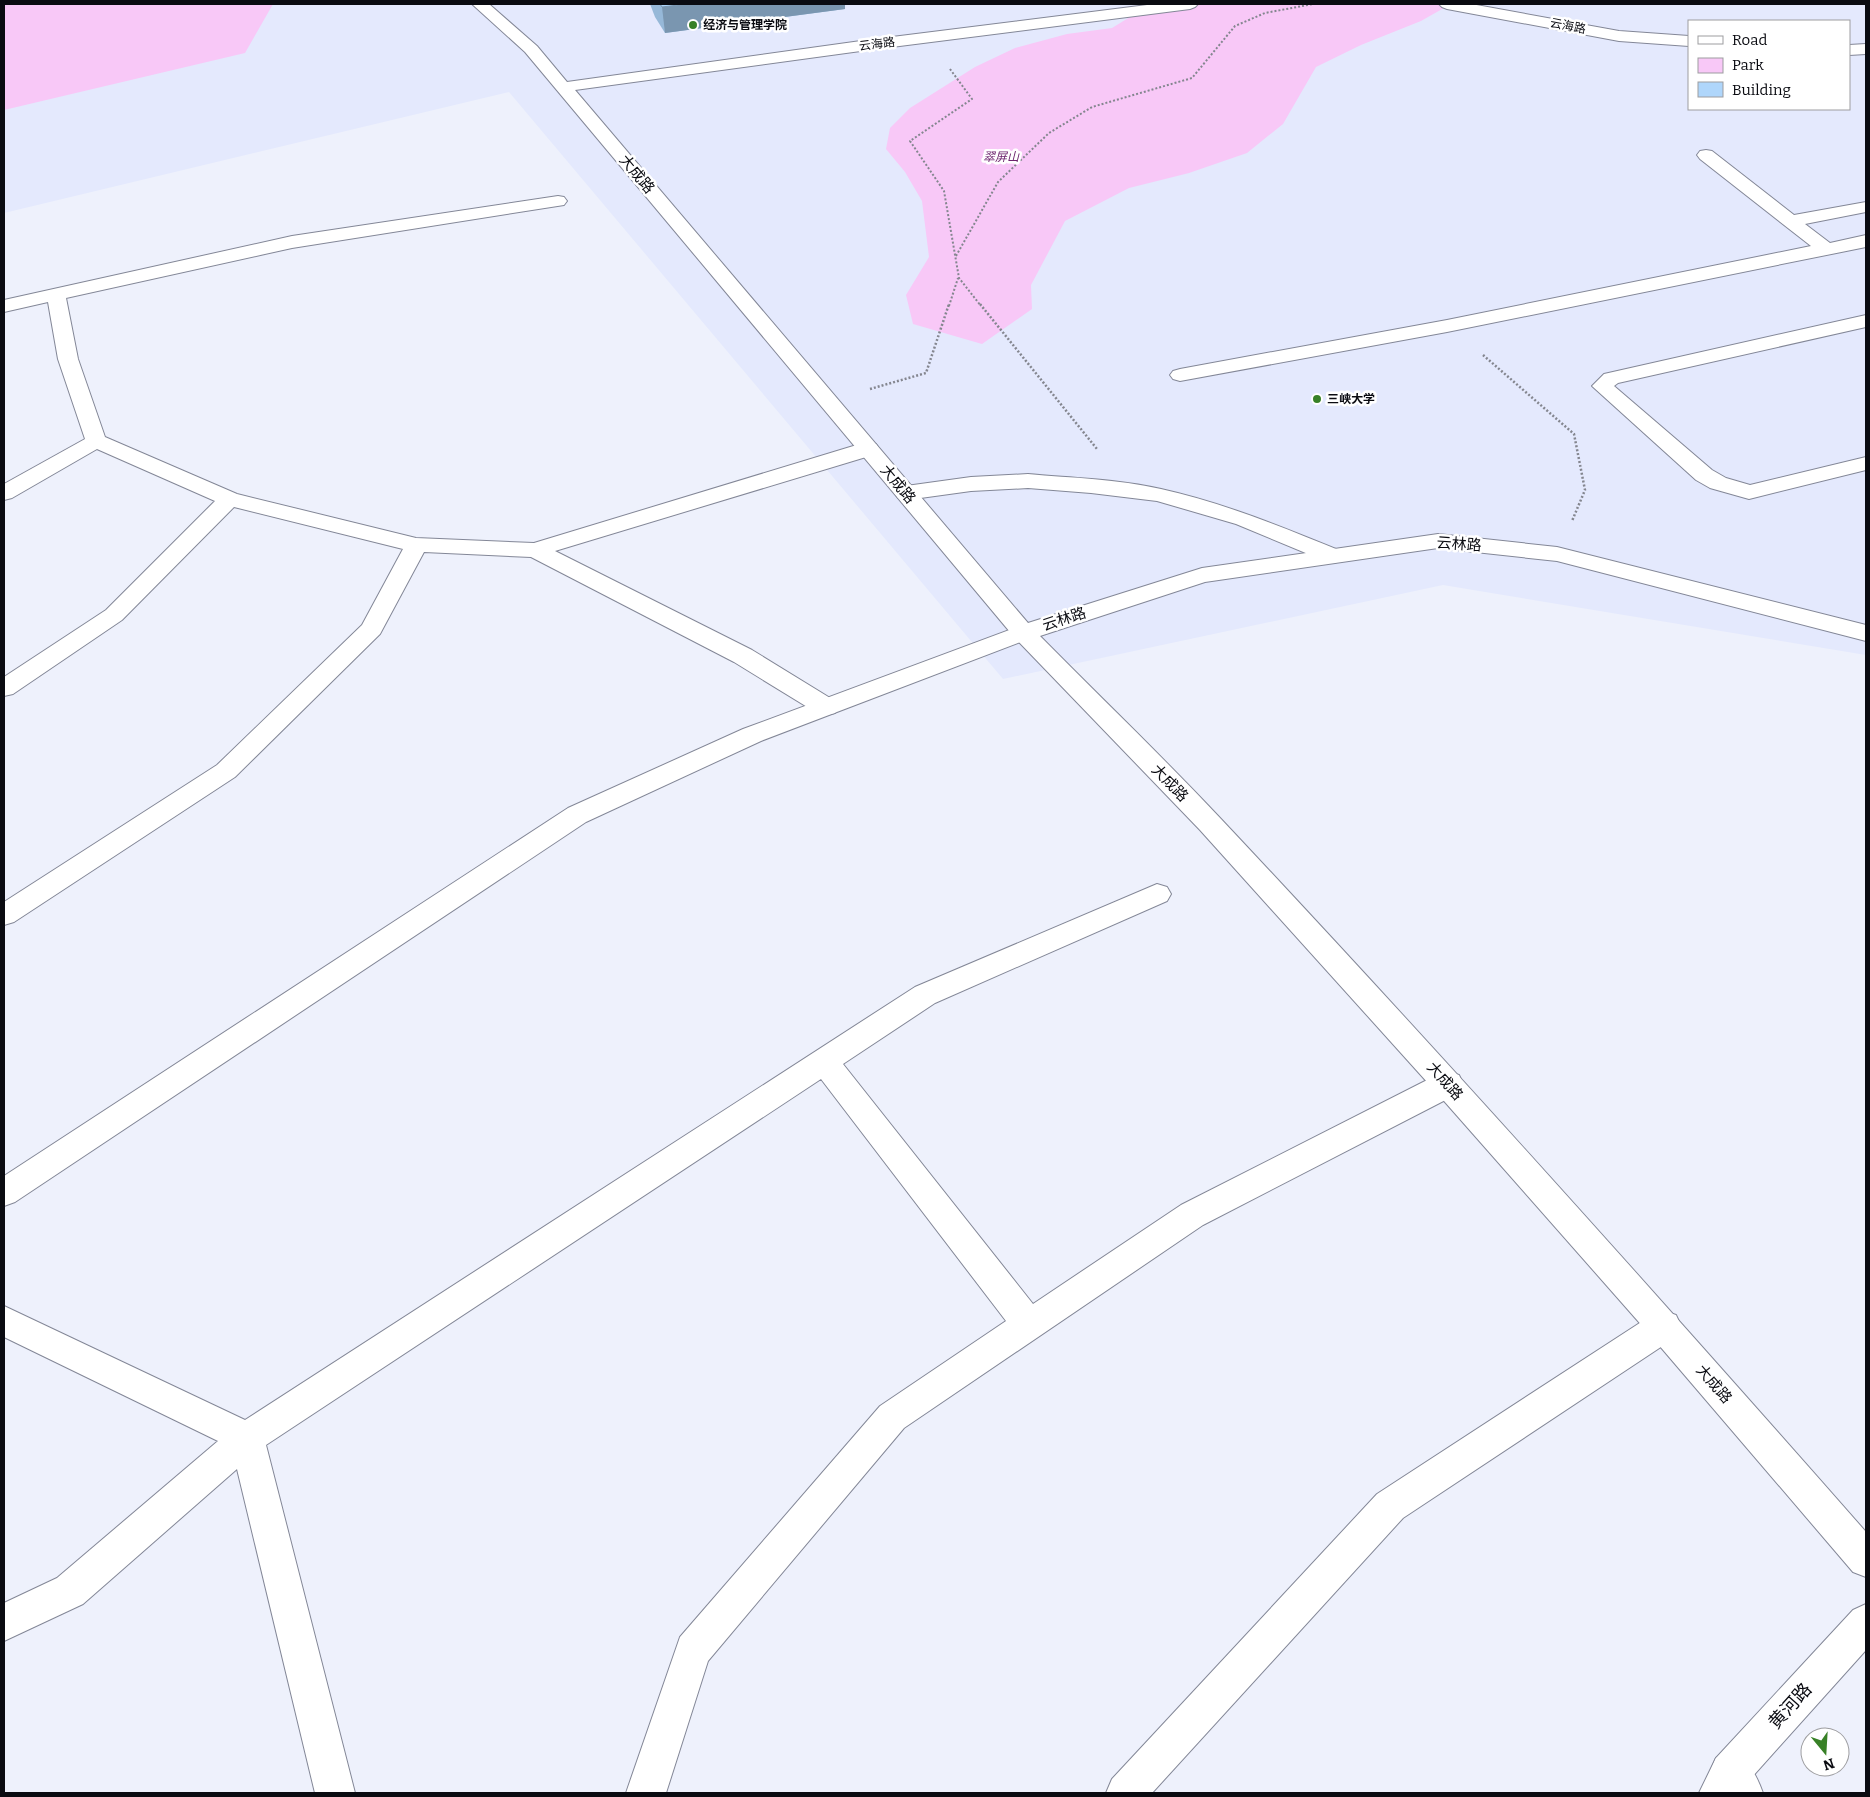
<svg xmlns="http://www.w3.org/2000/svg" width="1870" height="1797" font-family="Bitter,'Noto Sans SC',serif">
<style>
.built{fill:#e4e9fd;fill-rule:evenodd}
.green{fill:#f8c8f7}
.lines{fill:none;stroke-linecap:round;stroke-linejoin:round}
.service-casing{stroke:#838797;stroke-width:2}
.minor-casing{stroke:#838797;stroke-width:2}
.tertiary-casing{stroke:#838797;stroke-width:2}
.secondary-casing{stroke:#838797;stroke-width:2}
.path-far1{stroke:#84868f;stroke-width:2;stroke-dasharray:2 2;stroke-linecap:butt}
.path{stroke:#84868f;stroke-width:2.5;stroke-dasharray:2 2;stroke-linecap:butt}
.service{fill:#fff;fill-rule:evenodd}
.minor{fill:#fff;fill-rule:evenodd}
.tertiary{fill:#fff;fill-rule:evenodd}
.secondary{fill:#fff;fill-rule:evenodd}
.wall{fill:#96b8d8}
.shaded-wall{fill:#7a96b0}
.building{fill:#afd6fb;stroke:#7a96b0}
.poi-dot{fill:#388127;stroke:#fff;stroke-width:2}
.labels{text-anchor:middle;stroke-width:5;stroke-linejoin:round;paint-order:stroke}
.far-poi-label{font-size:12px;font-weight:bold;fill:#0a0b11;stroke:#fff;text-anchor:start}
.far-street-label{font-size:12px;fill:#0a0b11;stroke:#fff}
.far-park-label{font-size:12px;font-style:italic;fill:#6c236d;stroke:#fff}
.street-label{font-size:15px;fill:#0a0b11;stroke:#fff}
.near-street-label{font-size:18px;fill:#0a0b11;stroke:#fff}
</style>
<rect width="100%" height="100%" fill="#eef1fc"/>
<path class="built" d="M4 4H1866V655L1443 585 1003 679 509 92 4 213ZM1689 21H1849V109H1689Z"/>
<path class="green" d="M4 4H273L245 53 4 110Z
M1151 4H1451L1421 21 1361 45 1316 67 1283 124 1247 153 1189 173 1129 188 1065 221 1031 285 1032 309 982 344 913 324 906 295 929 257 922 201 905 172 886 149 890 128 910 108 975 67 1015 48 1067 34 1112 28Z"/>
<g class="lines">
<g class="service-casing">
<path id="service" d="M1706 150 1712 151 1794 215 1866 202V212L1805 224 1830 243 1866 235V247L1447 332 1180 381 1173 379 1170 375 1173 371 1180 369 1447 320 1811 246 1700 159 1697 155 1700 151Z
M558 196 564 197 567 201 564 205 292 248 66 298 78 359 105 437 237 494 416 538 534 543 860 444 868 443 876 444 879 449 876 454 555 551 752 650 835 701 838 707 835 713 826 715 817 713 734 662 531 557 424 552 380 634 235 777 14 922 4 925V902L217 765 362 625 403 549 234 507 122 620 13 694 4 696V677L106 610 215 501 97 449 12 498 4 500V484L85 439 58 359 48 302 4 312V300L292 236Z
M1866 315V327L1618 383 1614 386 1712 470 1726 478 1750 485 1866 457V470L1749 499 1710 488 1696 480 1592 386 1604 374Z
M1028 474C1072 478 1118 479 1161 489 1224 503 1282 527 1341 551L1344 556 1341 561 1333 563 1325 561 1236 524 1157 501 1091 493 1028 488 971 491 906 500 898 498 895 493 898 488 906 486 971 477Z
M1157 884 1167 887 1171 894 1167 901 935 1003 843 1064 1033 1304 1181 1205 1437 1075 1448 1072 1459 1075 1463 1084 1459 1093 1203 1225 904 1428 708 1661 666 1793H626L680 1637 880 1406 1006 1321 821 1079 266 1445 355 1793H315L237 1469 83 1604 4 1641V1603L57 1578 218 1441 4 1337V1306L245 1420 915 987Z
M1664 1311 1676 1315 1681 1326 1676 1337 1403 1518 1152 1793H1106L1112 1779 1377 1494 1652 1315Z
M1730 1752C1749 1760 1756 1774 1763 1793H1721L1710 1772 1716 1758Z"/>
</g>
<g class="minor-casing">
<path id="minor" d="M1023 625 1031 628 1035 633 1031 638 761 741 586 822 15 1202 4 1206V1176L568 808 743 729Z"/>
</g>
<g class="tertiary-casing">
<path id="tertiary" d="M472 4H489L537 46 567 82 868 40 1155 4H1198L1195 7 1190 9 868 50 575 90 1028 623 1202 568 1438 534 1557 547 1866 625V641L1557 561 1438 548 1205 582 1040 636C1100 697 1162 756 1221 819 1440 1052 1654 1291 1866 1532V1577L1853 1572 1652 1337 1437 1093 1200 830 1015 638 525 52Z
M1439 4H1471L1619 31 1689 36V46L1619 41 1447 9 1442 7Z
M1866 44V54L1849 55V45Z"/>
</g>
<g class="secondary-casing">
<path id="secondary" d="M1866 1604V1650L1744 1786 1740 1793H1699L1716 1758 1853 1610Z"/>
</g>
<path class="path-far1" d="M950 69 972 99 910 141 944 191 959 278 981 306
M956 256 998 182 1049 133 1092 107 1192 78 1235 26 1265 13 1313 4
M949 306 958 278"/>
<path class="path" d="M980 304 1097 449
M1483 355 1574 434 1585 490 1572 521
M870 389 926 373 949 304"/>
<use href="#service" class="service"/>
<use href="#minor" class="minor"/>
<use href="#tertiary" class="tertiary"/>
<use href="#secondary" class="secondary"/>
</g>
<path class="wall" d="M650 4H845V9L665 33 655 17Z"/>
<path class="shaded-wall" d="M686 4H845V9L665 33 662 7Z"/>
<path class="building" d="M660 4H686L662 7Z"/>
<g class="poi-dot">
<circle cx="693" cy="25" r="5"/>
<circle cx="1317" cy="399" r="5"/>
</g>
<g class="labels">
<g class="far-poi-label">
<text x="703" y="29">经济与管理学院</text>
<text x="1327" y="403">三峡大学</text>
</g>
<g class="far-street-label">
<text transform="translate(1568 26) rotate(11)" y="4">云海路</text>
<text transform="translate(877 44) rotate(-7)" y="4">云海路</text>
</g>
<g class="far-park-label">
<text x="1001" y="161">翠屏山</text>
</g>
<g class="street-label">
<text transform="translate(637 174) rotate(50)" y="5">大成路</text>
<text transform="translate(898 484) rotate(50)" y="5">大成路</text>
<text transform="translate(1459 544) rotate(4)" y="5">云林路</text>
<text transform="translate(1064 619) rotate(-18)" y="5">云林路</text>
<text transform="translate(1170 783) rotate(46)" y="5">大成路</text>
<text transform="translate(1445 1081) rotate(48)" y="5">大成路</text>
<text transform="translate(1714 1384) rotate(49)" y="5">大成路</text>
</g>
<g class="near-street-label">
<text transform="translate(1790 1706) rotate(-48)" y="6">黄河路</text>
</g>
</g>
<rect width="1870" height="1797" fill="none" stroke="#0a0b11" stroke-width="10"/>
<rect x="1688" y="20" width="162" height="90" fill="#ffffff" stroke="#9d9da0"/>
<rect x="1698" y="36" width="25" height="8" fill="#ffffff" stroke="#9d9da0"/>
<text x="1732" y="45" font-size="15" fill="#0a0b11">Road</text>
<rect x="1698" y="58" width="25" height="15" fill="#f8c8f7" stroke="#9d9da0"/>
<text x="1732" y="70" font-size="15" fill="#0a0b11">Park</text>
<rect x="1698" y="82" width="25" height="15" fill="#afd6fb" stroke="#9d9da0"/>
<text x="1732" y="95" font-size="15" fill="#0a0b11">Building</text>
<g transform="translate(1825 1752) rotate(162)"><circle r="24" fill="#ffffff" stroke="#9d9da0"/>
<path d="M0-4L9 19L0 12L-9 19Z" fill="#388127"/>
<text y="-8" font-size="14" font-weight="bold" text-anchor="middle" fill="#0a0b11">N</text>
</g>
</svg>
